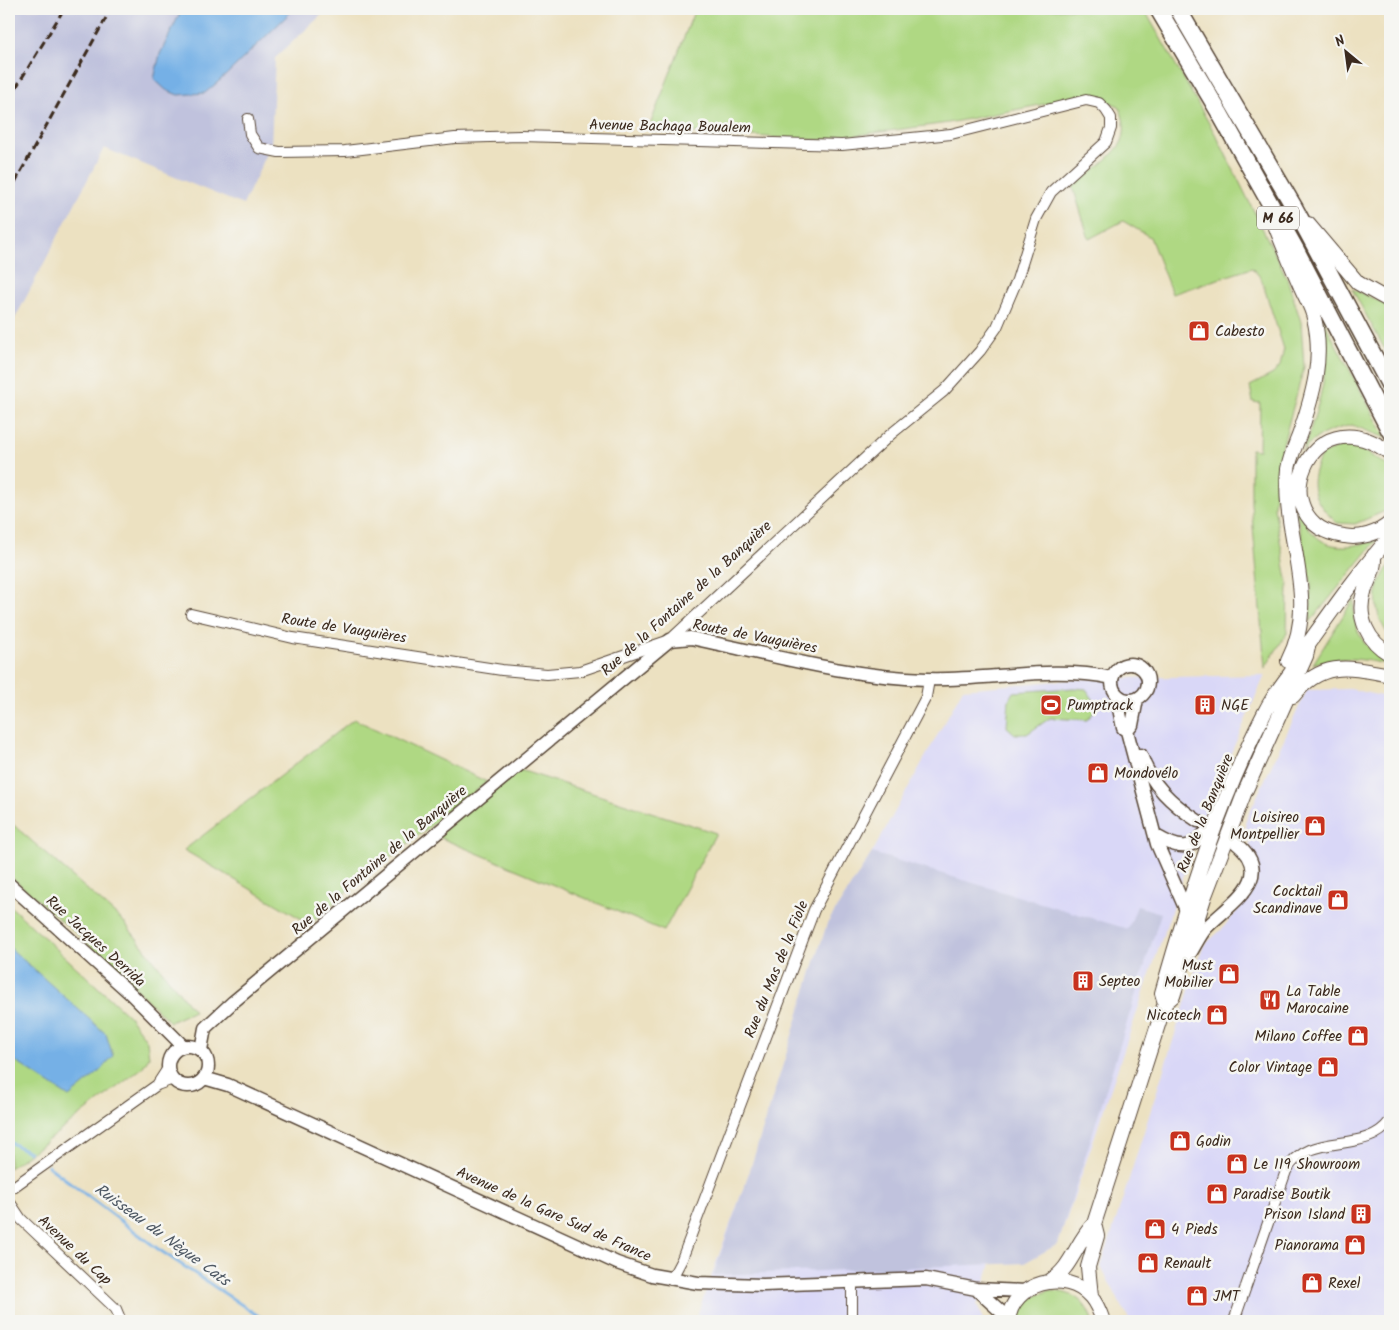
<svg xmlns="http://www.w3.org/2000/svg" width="1399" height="1330" font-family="Kalam,sans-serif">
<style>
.built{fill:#d9d7f7}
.industrial{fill:#c0c2dd}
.green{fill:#afd883;stroke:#758150}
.water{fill:#75b0e6;stroke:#586d82}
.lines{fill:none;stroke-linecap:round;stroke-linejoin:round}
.stream{stroke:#75b0e6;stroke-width:3}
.minor-casing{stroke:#564536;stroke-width:12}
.tertiary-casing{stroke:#564536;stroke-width:15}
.secondary-casing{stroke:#564536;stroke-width:16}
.trunk-casing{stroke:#564536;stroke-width:19}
.minor{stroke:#fff;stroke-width:10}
.tertiary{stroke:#fff;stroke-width:12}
.secondary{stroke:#fff;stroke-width:14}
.trunk{stroke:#fff;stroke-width:16}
.rail{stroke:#3b2a1e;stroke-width:3;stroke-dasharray:8 4;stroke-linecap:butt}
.labels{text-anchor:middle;stroke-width:5;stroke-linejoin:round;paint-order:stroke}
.shield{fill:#f6f6f2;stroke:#73675e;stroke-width:1}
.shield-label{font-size:14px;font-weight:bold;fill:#3b2a1e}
.street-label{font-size:15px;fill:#3b2a1e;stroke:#f6f6f2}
.poi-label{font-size:15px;fill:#3b2a1e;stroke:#f6f6f2;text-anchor:start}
.water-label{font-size:16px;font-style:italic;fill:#4f5964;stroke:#f6f6f2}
</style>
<rect width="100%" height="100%" fill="#f6f6f2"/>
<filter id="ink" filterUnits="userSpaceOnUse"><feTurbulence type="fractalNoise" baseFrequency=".02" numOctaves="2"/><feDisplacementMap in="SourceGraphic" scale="10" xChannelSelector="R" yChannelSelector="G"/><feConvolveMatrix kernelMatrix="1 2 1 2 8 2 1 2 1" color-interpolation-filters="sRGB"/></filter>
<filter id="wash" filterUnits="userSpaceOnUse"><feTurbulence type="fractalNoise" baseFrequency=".0096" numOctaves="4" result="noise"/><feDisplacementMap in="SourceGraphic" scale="20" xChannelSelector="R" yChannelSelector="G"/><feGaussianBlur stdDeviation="1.12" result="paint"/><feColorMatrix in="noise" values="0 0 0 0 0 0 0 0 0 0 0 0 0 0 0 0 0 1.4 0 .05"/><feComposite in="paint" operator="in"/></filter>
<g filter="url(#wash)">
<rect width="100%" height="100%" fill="#ece1c1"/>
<path class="built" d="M1265 675 1204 815 1058 1244 1024 1263 991 1264 977 1305 983 1321H695L750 1170 827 924 872 853 963 689 1080 679Z
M1350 689 1390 698V1321H1130L1101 1267 1203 946 1221 930 1248 898 1257 881 1245 822 1307 690Z"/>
<path class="industrial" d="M12 9H328L275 58 271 145 243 205 104 148 9 330V14Z
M872 853 1128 929 1137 906 1161 913 1058 1244 1024 1263 713 1275 750 1170 827 924Z"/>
<path class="green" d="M695 9H1144L1218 139 1287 278 1301 322 1304 367 1277 466 1274 507 1288 585 1287 633 1265 668 1251 503V449L1259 450 1260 403 1253 402 1250 386 1273 374 1280 366 1284 349 1261 278 1252 268 1172 294 1150 237 1123 221 1089 239 1073 187C1086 176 1115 156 1122 141 1127 129 1123 117 1119 106L1091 95 948 123 820 140 648 130Z
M1352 289 1390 306V359Z
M1322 318 1386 438 1352 425C1331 430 1313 435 1302 454 1318 407 1333 368 1322 318Z
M1345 445H1354L1390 467V509L1355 524 1337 523C1312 500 1306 485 1322 454Z
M1293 497C1312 543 1326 555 1377 540L1310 622 1311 583Z
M1390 565V637C1372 613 1372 588 1390 565Z
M1354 598C1352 629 1361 648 1390 661V665C1363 659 1340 655 1313 664Z
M1074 688 1086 689 1093 699 1095 711 1087 720 1050 718 1027 734H1015L1007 727 1009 699 1013 692Z
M354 719 487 782 351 888 310 924 184 850Z
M517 769 716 833 664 931 436 836Z
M9 821 123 921 194 1011 170 1022 88 944 9 875Z
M9 905 129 1016 147 1041 149 1057 142 1068 39 1147 9 1168Z
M1049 1291C1070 1291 1086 1299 1092 1321H1017C1021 1304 1032 1296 1049 1291Z"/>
<path class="water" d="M182 9H294L225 76 205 93 178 95 166 90 154 79 160 54Z
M9 947 106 1034 113 1056 97 1074 69 1097 9 1057Z"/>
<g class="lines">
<path class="stream" d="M9 1142 29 1152
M48 1166 158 1249 266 1321"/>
</g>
</g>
<g filter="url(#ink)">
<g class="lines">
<g class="minor-casing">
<path id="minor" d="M191 614 293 638 502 670 547 674 580 671 670 640 891 434 944 391 980 351 997 327 1017 280 1036 219 1051 192 1106 142 1111 128V118L1106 110 1099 103 1086 100 951 134 842 145 521 136 455 138 345 151 279 152 259 148 250 134 248 119
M157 1085 168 1068
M9 1190 157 1085 173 1079
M9 1201 21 1219 116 1309 121 1321
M671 1280 682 1259 814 910 926 697 929 680
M852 1281V1321
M1234 1321 1286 1171C1310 1129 1365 1156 1390 1121"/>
</g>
<g class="tertiary-casing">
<path id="tertiary" d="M1112 682a18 18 0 1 1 36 0a18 18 0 1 1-36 0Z
M1116 694 1123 728 1127 731 1157 844 1186 910
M1127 731 1132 725 1137 699
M1141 755C1151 785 1172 804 1198 821
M1156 836C1192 857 1192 843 1217 822
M9 884 131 994 183 1046
M1187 953 1191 952C1196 944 1200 935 1206 928 1230 903 1279 877 1235 842
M168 1066a20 20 0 1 1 40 0a20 20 0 1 1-40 0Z
M201 1050 205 1028 233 1002 670 640 691 638C768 654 847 677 927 679 988 681 1051 665 1112 678
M204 1078 228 1085 617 1263 652 1275 698 1283 763 1285 926 1279 976 1289 1026 1291
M976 1289 1008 1318"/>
</g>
<g class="secondary-casing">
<path id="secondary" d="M1273 220C1282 243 1291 265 1301 287 1305 297 1312 307 1314 318 1324 358 1313 395 1300 433 1296 444 1290 457 1288 469 1281 536 1321 597 1288 661
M1308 224 1358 283 1390 301
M1390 453C1307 391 1260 525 1344 536 1359 539 1378 534 1390 523
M1374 555C1375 570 1369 578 1364 592 1356 617 1368 642 1390 654
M1293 696C1322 660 1348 667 1390 675
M1165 1003 1162 993C1189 898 1219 801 1265 712 1272 698 1280 687 1290 674 1294 669 1296 661 1301 654 1329 615 1357 574 1390 537
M1050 1281C1072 1268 1076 1242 1094 1224L1165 1003 1173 996 1204 898 1244 794 1306 656 1308 647
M1091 1296 1088 1267 1097 1236 1094 1224
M1008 1321C1012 1282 1066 1268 1091 1297 1097 1304 1100 1312 1103 1321"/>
</g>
<g class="trunk-casing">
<path id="trunk" d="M1158 9 1219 112 1296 250 1390 431
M1178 9 1294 207 1390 386"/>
</g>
<use href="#minor" class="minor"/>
<use href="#tertiary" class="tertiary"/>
<use href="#secondary" class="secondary"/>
<use href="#trunk" class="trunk"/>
<path class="rail" d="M9 99 64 9
M9 193 111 9"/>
</g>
</g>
<defs>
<g id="shop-square" transform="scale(1.125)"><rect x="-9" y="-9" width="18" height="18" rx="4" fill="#c8321e" stroke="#f6f6f2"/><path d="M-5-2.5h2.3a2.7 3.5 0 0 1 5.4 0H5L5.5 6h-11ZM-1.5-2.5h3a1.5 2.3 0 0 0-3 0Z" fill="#fff"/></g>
<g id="stadium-square" transform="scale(1.125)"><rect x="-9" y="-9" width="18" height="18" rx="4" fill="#c8321e" stroke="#f6f6f2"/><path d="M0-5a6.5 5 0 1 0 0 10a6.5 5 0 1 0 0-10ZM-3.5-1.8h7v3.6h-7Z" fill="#fff"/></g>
<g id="building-square" transform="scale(1.125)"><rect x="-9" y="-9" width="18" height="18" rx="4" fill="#c8321e" stroke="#f6f6f2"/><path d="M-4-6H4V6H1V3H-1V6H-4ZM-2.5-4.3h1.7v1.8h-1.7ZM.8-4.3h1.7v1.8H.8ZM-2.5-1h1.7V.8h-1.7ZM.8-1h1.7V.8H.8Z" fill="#fff"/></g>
<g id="restaurant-square" transform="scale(1.125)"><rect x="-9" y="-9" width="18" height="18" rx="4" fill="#c8321e" stroke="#f6f6f2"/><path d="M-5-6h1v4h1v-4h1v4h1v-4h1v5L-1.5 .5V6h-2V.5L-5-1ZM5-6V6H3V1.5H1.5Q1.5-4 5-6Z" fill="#fff"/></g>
</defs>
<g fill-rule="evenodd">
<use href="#shop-square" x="1199" y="331"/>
<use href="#stadium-square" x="1051" y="705"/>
<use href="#building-square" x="1205" y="705"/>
<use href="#shop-square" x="1098" y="773"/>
<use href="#shop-square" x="1315" y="826"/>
<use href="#shop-square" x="1338" y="900"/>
<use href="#shop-square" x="1229" y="974"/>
<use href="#building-square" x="1083" y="981"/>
<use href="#restaurant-square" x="1270" y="1000"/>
<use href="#shop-square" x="1217" y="1015"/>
<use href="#shop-square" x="1358" y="1036"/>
<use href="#shop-square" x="1328" y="1067"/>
<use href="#shop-square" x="1180" y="1141"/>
<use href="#shop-square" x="1237" y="1164"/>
<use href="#shop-square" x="1217" y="1194"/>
<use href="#building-square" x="1361" y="1214"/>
<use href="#shop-square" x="1155" y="1229"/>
<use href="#shop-square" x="1355" y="1245"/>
<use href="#shop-square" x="1148" y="1263"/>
<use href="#shop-square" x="1312" y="1283"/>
<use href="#shop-square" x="1197" y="1296"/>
</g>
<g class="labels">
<rect class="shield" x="1257" y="206.5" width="42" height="23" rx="4"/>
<g class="shield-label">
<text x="1278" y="223">M 66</text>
</g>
<g class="street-label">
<text transform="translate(670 126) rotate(1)" y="5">Avenue Bachaga Boualem</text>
<text transform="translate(686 598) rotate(-42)" y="5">Rue de la Fontaine de la Banquière</text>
<text transform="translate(344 628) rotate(9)" y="5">Route de Vauguières</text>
<text transform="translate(755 636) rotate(11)" y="5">Route de Vauguières</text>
<text transform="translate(1205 813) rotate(-68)" y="5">Rue de la Banquière</text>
<text transform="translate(379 860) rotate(-40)" y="5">Rue de la Fontaine de la Banquière</text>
<text transform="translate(96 941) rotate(42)" y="5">Rue Jacques Derrida</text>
<text transform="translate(776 969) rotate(-68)" y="5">Rue du Mas de la Fiole</text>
<text transform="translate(554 1214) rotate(24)" y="5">Avenue de la Gare Sud de France</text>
<text transform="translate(75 1250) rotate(43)" y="5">Avenue du Cap</text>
</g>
<g class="poi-label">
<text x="1215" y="336">Cabesto</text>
<text x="1067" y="710">Pumptrack</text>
<text x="1221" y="710">NGE</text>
<text x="1114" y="778">Mondovélo</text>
<text x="1299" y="822" text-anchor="end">Loisireo<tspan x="1299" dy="17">Montpellier</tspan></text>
<text x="1322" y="896" text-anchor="end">Cocktail<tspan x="1322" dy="17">Scandinave</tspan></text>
<text x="1213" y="970" text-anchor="end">Must<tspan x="1213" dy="17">Mobilier</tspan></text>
<text x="1099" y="986">Septeo</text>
<text x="1286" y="996">La Table<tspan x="1286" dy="17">Marocaine</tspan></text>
<text x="1201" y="1020" text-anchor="end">Nicotech</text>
<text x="1342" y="1041" text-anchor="end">Milano Coffee</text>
<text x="1312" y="1072" text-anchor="end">Color Vintage</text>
<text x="1196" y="1146">Godin</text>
<text x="1253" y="1169">Le 119 Showroom</text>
<text x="1233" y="1199">Paradise Boutik</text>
<text x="1345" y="1219" text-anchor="end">Prison Island</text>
<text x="1171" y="1234">4 Pieds</text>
<text x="1339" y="1250" text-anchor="end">Pianorama</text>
<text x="1164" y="1268">Renault</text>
<text x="1328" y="1288">Rexel</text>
<text x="1213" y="1301">JMT</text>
</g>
<g class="water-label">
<text transform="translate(163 1234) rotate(36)" y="6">Ruisseau du Nègue Cats</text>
</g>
</g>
<rect width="1399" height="1330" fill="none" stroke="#f6f6f2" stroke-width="30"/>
<g transform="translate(1346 52) rotate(331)" stroke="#f6f6f2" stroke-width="4" paint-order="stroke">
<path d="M0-4L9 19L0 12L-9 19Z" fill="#3b2a1e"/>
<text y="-8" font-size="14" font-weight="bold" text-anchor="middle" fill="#3b2a1e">N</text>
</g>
</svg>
